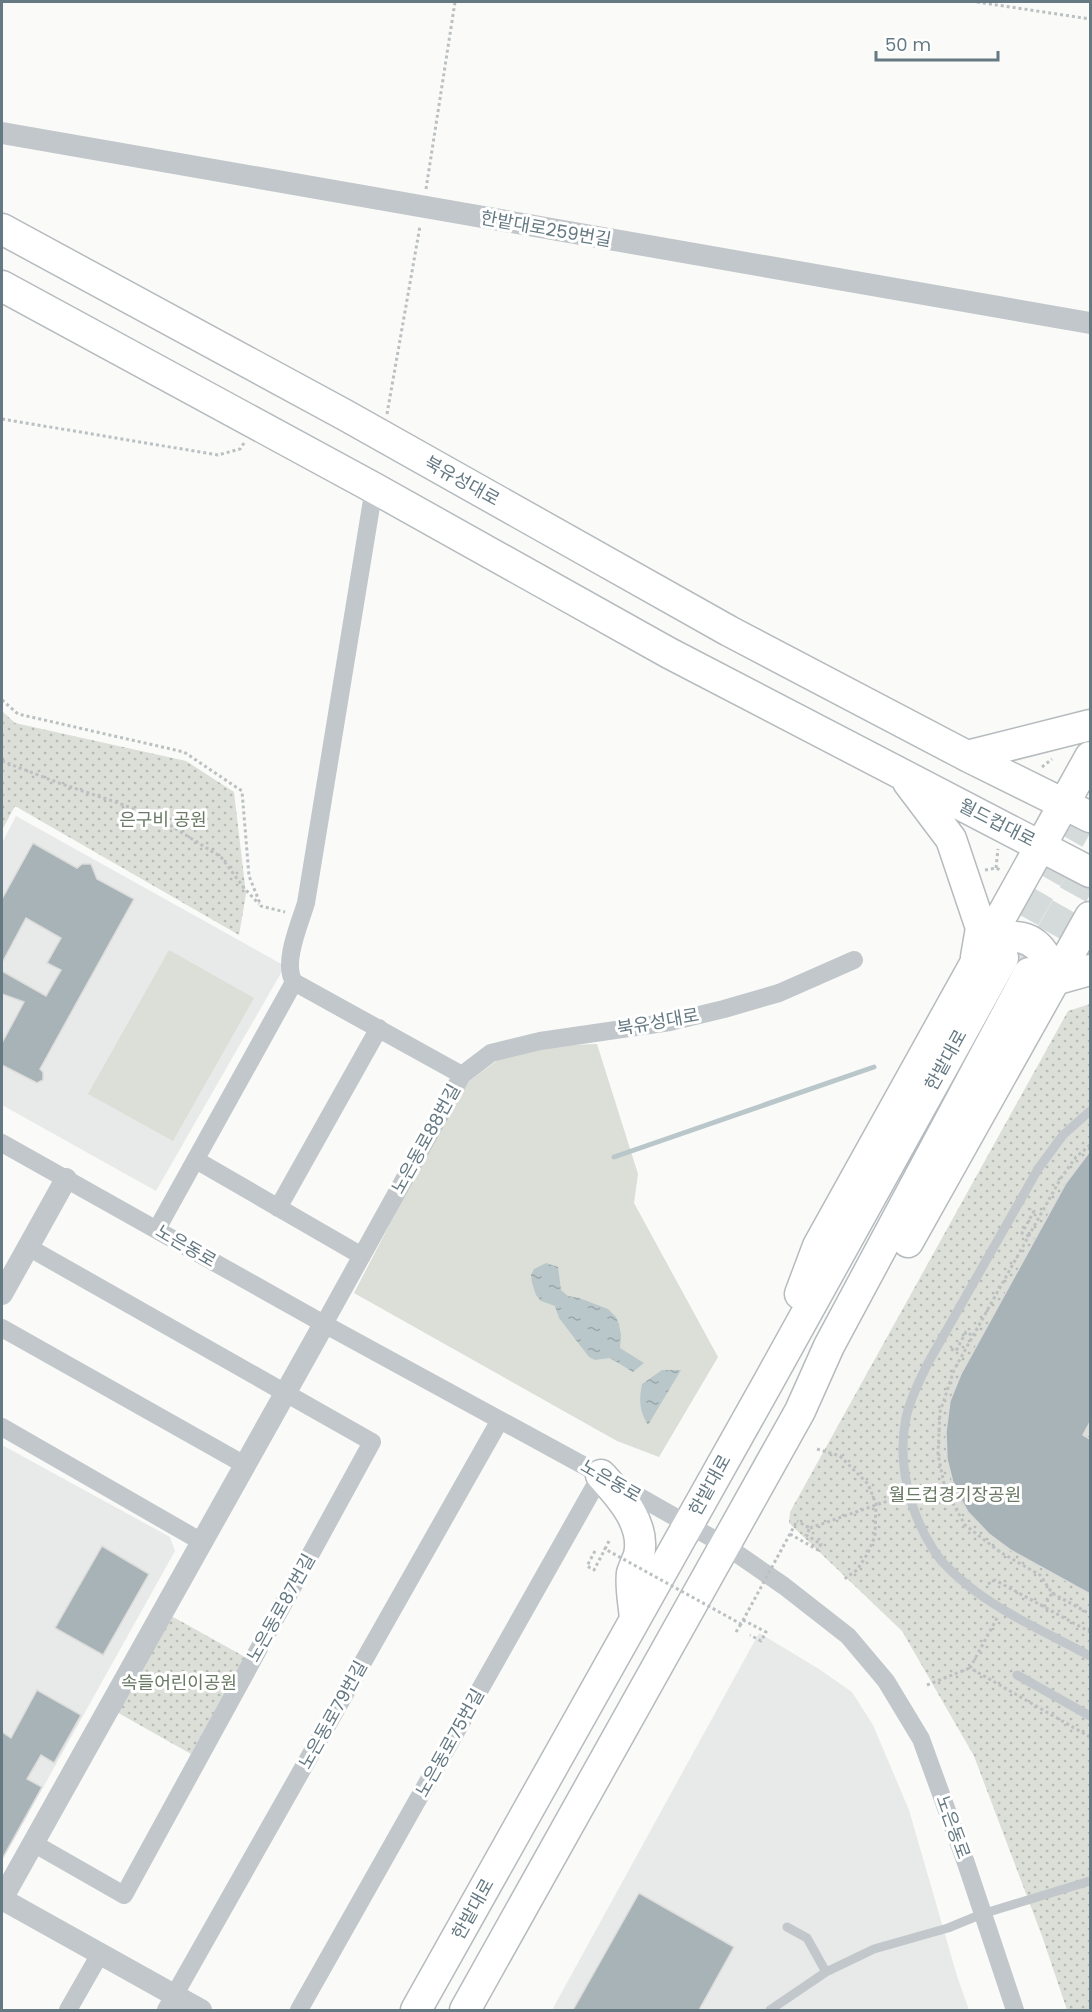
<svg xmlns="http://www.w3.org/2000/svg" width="1092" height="2012" font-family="Poppins,'Noto Sans KR',sans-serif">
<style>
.built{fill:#e8eae9}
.park{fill:url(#park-dots)}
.pitch{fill:#dbdfd7}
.water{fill:url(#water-ripples)}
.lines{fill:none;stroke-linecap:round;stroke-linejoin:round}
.stream{stroke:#b9c7ca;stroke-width:5}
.building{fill:#a8b3b7;stroke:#dcdcda;stroke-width:1.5}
.primary-tunnel{stroke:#d5dadb;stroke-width:30;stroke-dasharray:30 15;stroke-linecap:butt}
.primary-casing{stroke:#b5bbbe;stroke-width:33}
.path{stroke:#bbc0c2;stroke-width:3;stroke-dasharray:3 3;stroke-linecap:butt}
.service{stroke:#c1c7ca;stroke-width:9}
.minor{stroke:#c1c7ca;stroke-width:18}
.tertiary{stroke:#c1c7ca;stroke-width:22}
.primary{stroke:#fff;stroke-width:30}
.path-bridge{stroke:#bbc0c2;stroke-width:3;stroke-dasharray:3 3;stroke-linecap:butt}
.labels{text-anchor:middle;stroke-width:6;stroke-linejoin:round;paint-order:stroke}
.street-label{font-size:18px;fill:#657983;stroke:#fff}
.park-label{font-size:18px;fill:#6a7a64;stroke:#fff}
</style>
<defs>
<pattern id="park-dots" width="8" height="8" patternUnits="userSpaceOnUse" patternTransform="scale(1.5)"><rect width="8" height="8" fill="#dbdfd7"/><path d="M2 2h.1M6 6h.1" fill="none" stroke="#b5bab4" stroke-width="1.8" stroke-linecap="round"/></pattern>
<pattern id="water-ripples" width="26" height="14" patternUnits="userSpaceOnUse" patternTransform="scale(1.5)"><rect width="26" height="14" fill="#b9c7ca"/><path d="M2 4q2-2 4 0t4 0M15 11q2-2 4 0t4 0" fill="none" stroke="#9aa6a9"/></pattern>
</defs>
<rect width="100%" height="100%" fill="#fafaf8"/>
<path class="built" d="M16 816 285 966 156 1191 2 1105V843Z
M2 1445 170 1537 175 1551 2 1861Z
M759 1633 819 1669 852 1692 873 1725 909 1810 957 1976 969 2010H552Z"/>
<path class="park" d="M2 711 15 723 186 761 234 792 246 894 239 935 15 806 2 830Z
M1090 1004V2010H1067L1042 1936 974 1756 902 1631 789 1523 790 1512 1068 1011Z
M166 1613 245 1657 191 1754 113 1710Z"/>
<path class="pitch" d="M169 950 254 998 173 1141 88 1094Z
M597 1044 638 1174 634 1203 718 1357 659 1457 617 1441 354 1293 461 1087 502 1057 546 1046Z"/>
<path class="water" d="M546 1263 558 1267 561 1290 568 1296 579 1298 608 1309 616 1317 619 1324 621 1335 620 1348 644 1363 633 1372 610 1358 595 1360 589 1357 559 1318 555 1306 541 1301 536 1295 532 1283 531 1275 534 1269Z
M662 1370H681L648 1425C639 1410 639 1400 642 1384Z"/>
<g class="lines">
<path class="stream" d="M614 1157 874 1067"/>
</g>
<path class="building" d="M33 843 77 868 82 864H91L97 879 134 899 40 1069 43 1072V1080L37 1083 2 1065V1043L24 1002 2 994V971L46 996 61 970 47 963 61 938 26 918 2 963V899Z
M1090 1151V1422L1083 1435 1090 1439V1594L1012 1551 989 1534 968 1512 954 1487 947 1459 946 1432 950 1401 961 1374 1066 1183Z
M102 1546 149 1574 103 1655 55 1628Z
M37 1690 81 1715 54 1763 41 1755 27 1779 42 1787 2 1859V1732L11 1738Z
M639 1893 734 1947 699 2010H573Z"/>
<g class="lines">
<path class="primary-tunnel" d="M1003 957 1090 803
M1029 973 1090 864"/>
<g class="primary-casing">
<path id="primary" d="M2 229 345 415 729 631 967 756 1090 817
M2 286 374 488 669 653 1090 872
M967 756 1090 725
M908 782 951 839 981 928 976 957
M982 951C987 947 992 942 998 939 1002 937 1007 937 1012 937 1037 936 1050 958 1054 980L1090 970
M908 1242 1090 917
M800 1294 818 1246 1090 757
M601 1475C620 1496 646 1524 639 1555 637 1561 634 1567 632 1573 630 1587 634 1605 635 1619
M416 2010 770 1379 1003 958
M465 2010 800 1411 829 1346 1029 973"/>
</g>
<path class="path" d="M977 2 1090 19
M426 189 455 2
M387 414 420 226
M2 419 218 455 240 449 244 443
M2 700 18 714 184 752 242 791 249 876 261 906 285 912
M2 761 59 783 124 805 168 824 221 857 244 888 259 904
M1042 767 1052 759
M996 868 998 849
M985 870 996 868 1002 871
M1090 1145 1076 1157 1061 1178 954 1370 940 1412 938 1454 945 1489 965 1525 1000 1552 1040 1575 1052 1593 1090 1614
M1029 1236 1022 1233 1034 1211 1030 1209
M951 1349 956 1351 966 1332 973 1336
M817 1449 840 1456 868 1484 876 1504 875 1536 868 1553 857 1570 843 1580
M810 1528 899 1497
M790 1534 818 1550 821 1544 806 1535 810 1528 797 1521
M595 1551 587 1566 594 1570 605 1549
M988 1584 995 1580 1090 1632
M1044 1607 1052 1593
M997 1618 970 1668 1090 1737
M743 1620 766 1632 761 1641 750 1635
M736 1632 741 1624
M927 1685 970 1668"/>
<path class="service" d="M1090 1111 1063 1135 1038 1169 928 1363C920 1380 910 1398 906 1418 897 1462 909 1511 933 1549 941 1563 962 1581 975 1591 1010 1617 1052 1635 1090 1656
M1017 1675 1090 1716
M787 1927 807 1938 826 1972
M770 2010 826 1972 874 1949 948 1928 982 1914 1090 1881"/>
<path class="minor" d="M294 982C282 963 300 923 306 903L374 488
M2 1143 324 1324 601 1475 726 1546 784 1586 848 1636 886 1681 921 1739 966 1863 1015 2010
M196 1160 362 1256
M278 1208 379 1028
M157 1229 294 982 462 1075
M28 1247 372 1442 124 1895 33 1843
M324 1324 462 1075 491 1053 540 1041 670 1022 724 1009 779 993 854 960
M2 1328 245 1465
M2 1427 202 1542
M68 2010 100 1954
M166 2010 500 1420
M299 2010 601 1475"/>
<path class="tertiary" d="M2 133 1090 323
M2 1294 66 1179
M201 2010 2 1899 324 1324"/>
<use href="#primary" class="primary"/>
<path class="path-bridge" d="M609 1541 605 1549 741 1624 797 1521"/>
</g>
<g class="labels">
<g class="street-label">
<text transform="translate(546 229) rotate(10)" y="6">한밭대로259번길</text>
<text transform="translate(462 481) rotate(29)" y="6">북유성대로</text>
<text transform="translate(997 823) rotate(27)" y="6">월드컵대로</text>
<text transform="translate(658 1022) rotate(-10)" y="6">북유성대로</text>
<text transform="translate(946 1060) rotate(-61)" y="6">한밭대로</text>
<text transform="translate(426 1139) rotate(-61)" y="6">노은동로88번길</text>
<text transform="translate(186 1246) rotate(30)" y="6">노은동로</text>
<text transform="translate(611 1481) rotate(30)" y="6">노은동로</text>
<text transform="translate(710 1485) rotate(-61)" y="6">한밭대로</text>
<text transform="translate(281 1608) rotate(-61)" y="6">노은동로87번길</text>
<text transform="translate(333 1715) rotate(-61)" y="6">노은동로79번길</text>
<text transform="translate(450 1743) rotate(-61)" y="6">노은동로75번길</text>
<text transform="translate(953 1827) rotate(70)" y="6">노은동로</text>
<text transform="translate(473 1909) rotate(-61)" y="6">한밭대로</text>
</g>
<g class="park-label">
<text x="163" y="826">은구비 공원</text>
<text x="955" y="1501">월드컵경기장공원</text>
<text x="179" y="1689">속들어린이공원</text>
</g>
</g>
<rect width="1092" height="2012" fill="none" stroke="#657983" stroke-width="6"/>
<path d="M876 51v9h122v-9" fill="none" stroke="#657983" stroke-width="3"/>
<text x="885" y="51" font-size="18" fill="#657983" stroke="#ffffff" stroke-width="4.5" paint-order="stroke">50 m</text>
</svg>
